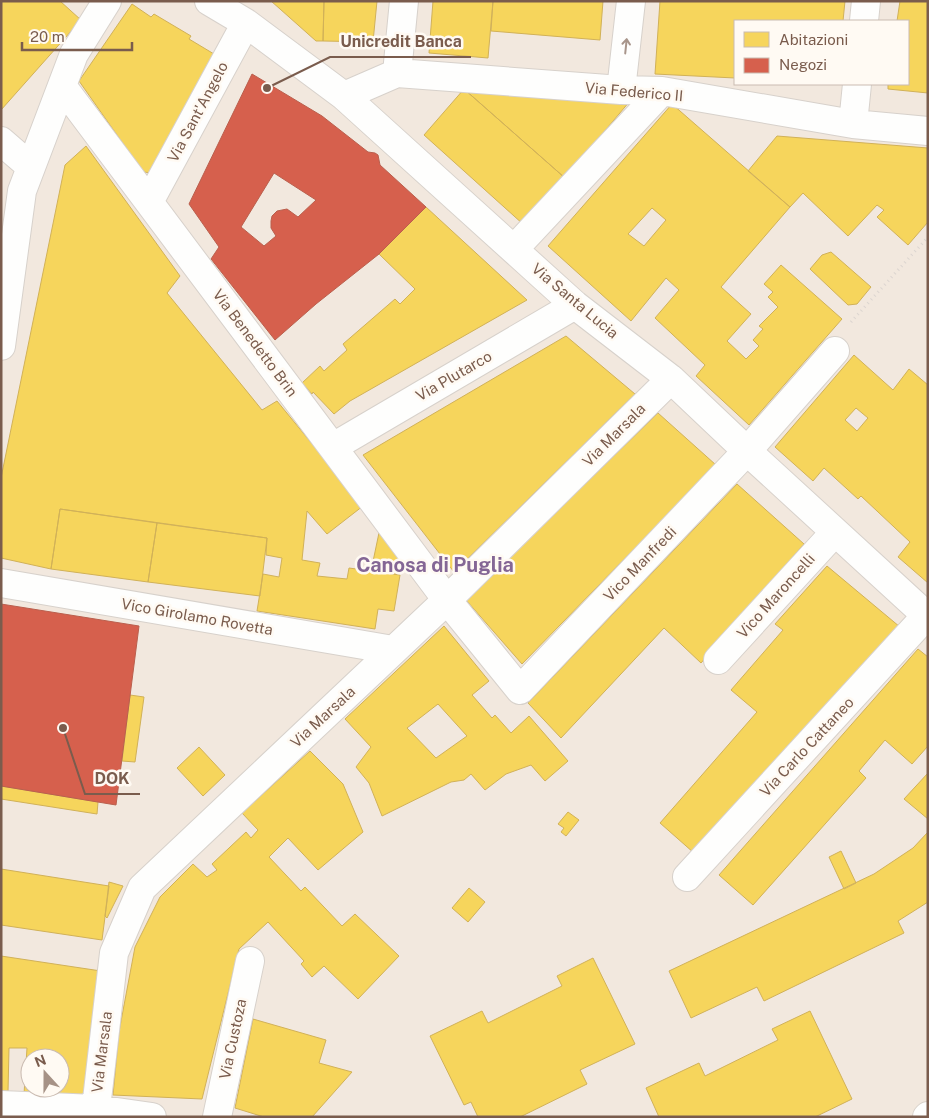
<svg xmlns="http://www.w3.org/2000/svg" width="929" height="1118" font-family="'Public Sans',sans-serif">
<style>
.residential{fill:#f2e8de;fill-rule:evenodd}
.homes{fill:#f6d55c;stroke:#d1b158;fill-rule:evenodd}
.shops{fill:#d6604d;stroke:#ba5f4d;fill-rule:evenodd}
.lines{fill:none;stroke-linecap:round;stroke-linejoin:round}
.street-casing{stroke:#d7d1cb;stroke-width:30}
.secondary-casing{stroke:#d9d2cb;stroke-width:30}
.path{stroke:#dcd5d0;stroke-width:3;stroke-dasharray:1 4;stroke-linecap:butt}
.street{stroke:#fefefd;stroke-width:28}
.secondary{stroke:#fefefd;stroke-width:28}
.oneway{stroke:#a8958b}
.labels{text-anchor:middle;stroke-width:5;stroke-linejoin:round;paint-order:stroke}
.street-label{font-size:15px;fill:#7a5c4d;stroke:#fffaf3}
.district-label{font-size:20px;font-weight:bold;fill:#846695;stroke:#fffaf3}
.leader{fill:none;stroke:#7a5c4d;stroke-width:2}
.callout-dot{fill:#7a5c4d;stroke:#fffaf3;stroke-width:2}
.callout-label{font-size:16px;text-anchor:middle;font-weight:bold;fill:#7a5c4d;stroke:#fffaf3;stroke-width:5;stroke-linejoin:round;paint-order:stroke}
</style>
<rect width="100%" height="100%" fill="#f9f5f0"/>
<path class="residential" d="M1 1H928V1117H1ZM735 21H908V84H735ZM30 1058H60V1088H30Z"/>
<path class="homes" d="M1 1H60L81 20 1 110Z
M271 1H324L323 41H316Z
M324 1H377L373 42 323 41Z
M433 1H493L488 58 429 53Z
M493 1H603L600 40 491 31Z
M660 1H845L843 21H735V78L655 74Z
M900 1H928V93L888 89V84H908V21H897Z
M132 4 151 17 154 14 191 36 189 39 214 54 153 173 143 172 79 81Z
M464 89 630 101 565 178Z
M464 89 565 178 524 225 424 135Z
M672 104 790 207 721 287 751 314 727 341 746 359 759 346 753 340 763 329 759 326 778 307 768 297 773 292 764 284 781 265 842 319 749 425 696 376 705 365 655 318 679 290 666 278 631 321 548 246ZM652 208 666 220 644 246 628 234Z
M777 136 928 148V222L908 245 877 217 884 210 877 205 848 236 803 193 790 207 748 171Z
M86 146 180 276 167 293 262 410 277 401 363 506 327 534 307 511 302 560 320 563 317 576 347 579 349 568 400 575 394 611 378 609 375 629 257 611 263 574 279 577 282 558 266 555 267 538 60 509 51 569 1 558V478L65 165Z
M426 207 527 300 350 401 334 414 313 392 312 394 302 383 320 366 324 371 347 350 343 344 395 299 400 304 415 289 379 254Z
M831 252 871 287 857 304 848 305 810 269 822 255Z
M566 336 635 394 454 572 363 455Z
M854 355 893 390 909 369 928 385V583L898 557 910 542 861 496 858 499 824 468 813 481 775 447ZM856 408 868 418 857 431 845 420Z
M658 413 716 465 522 664 466 600Z
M737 484 804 544 701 663 664 628 561 738 528 703Z
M60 509 157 523 148 582 51 569Z
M157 523 267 538 260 596 148 582Z
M380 528 401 554 396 574 371 571Z
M827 566 900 627 694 853 660 823 757 712 731 690 783 630 775 624Z
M444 626 489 681 472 695 492 718 495 715 511 733 529 716 568 761 545 781 531 765 506 774 485 790 471 774 464 780 451 782 382 816 369 783 356 767 371 747 345 719ZM438 704 467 736 436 758 407 728Z
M918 649 928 657V746L912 764 885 740 859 771 866 778 753 905 719 875Z
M130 695 144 697 135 762 122 761Z
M199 747 225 775 203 796 177 768Z
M310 751 343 784 363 832 318 870 288 838 269 857 301 891 305 887 342 926 355 914 399 956 358 999 324 966 312 977 301 964 304 961 268 922 239 949 202 1099 113 1095 119 1032 135 947 160 897 193 864 207 877 217 870 212 864 246 832 251 838 258 830 242 813Z
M928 773V819L904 799Z
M1 786 98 802 97 814 1 799Z
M568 812 579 820 566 836 561 832 564 828 558 824Z
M928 832V902L898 921 904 933 764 1001 757 987 691 1018 669 971 874 874 913 848Z
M841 851 856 883 844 889 829 857Z
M1 869 109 886 102 940 1 925Z
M109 882 123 886 107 918 105 916Z
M469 888 485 902 468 922 452 908Z
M1 956 101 971 85 1098 24 1094 27 1048H9L8 1092H1ZM30 1058H60V1088H30Z
M593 958 635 1044 580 1070 587 1084 520 1117H478L471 1102 464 1105 430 1036 482 1011 488 1023 562 986 557 976Z
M810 1011 852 1099 815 1117H659L646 1088 699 1063 705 1076 778 1040 772 1029Z
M253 1019 326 1040 319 1063 352 1072 312 1117H264L235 1108Z"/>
<path class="shops" d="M252 74 322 116 368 152 375 153 378 155 380 165 426 207 379 254 316 304 275 340 211 259 219 247 189 204ZM274 173 316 200 298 217 287 209 277 211 272 216 271 221V228L276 236 264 246 241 227Z
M1 604 139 626 116 805 1 786Z"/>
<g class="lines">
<g class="street-casing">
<path id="street" d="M209 1 246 23 344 96 575 305 671 379 747 451 928 617
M864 21 866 1
M397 73 404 1
M62 86 447 600 520 690 747 451 835 351
M621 90 631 1
M344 96 397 73 621 90 662 91 853 124 928 131
M853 124 857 84
M1 141 31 167
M149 202 246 23
M514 249 662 91
M1 346 22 191 74 54 107 1
M333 447 575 305
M1 583 393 650
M718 660 835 532
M687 877 926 616
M1 1105 96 1109 152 1117
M95 1117 114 953 142 888 447 600 671 379
M217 1117 250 961"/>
</g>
<g class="secondary-casing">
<path id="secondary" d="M927 1117 928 1116"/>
</g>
<path class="path" d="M851 322 928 237"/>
<use href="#street" class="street"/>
<use href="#secondary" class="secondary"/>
</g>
<defs><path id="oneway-shaft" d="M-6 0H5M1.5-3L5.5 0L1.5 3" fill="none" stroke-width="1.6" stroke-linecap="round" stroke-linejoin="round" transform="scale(1.25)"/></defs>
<use class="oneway" href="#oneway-shaft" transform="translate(626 46) rotate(-84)"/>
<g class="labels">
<g class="street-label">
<text transform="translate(634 92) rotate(5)" y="5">Via Federico II</text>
<text transform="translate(198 112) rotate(-62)" y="5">Via Sant'Angelo</text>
<text transform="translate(575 301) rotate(40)" y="5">Via Santa Lucia</text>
<text transform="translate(255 343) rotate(53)" y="5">Via Benedetto Brin</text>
<text transform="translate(454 376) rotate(-30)" y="5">Via Plutarco</text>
<text transform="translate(614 435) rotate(-45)" y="5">Via Marsala</text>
<text transform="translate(640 564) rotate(-46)" y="5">Vico Manfredi</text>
<text transform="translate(776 596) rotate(-48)" y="5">Vico Maroncelli</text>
<text transform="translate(197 617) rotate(10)" y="5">Vico Girolamo Rovetta</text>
<text transform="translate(323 717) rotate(-43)" y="5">Via Marsala</text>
<text transform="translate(807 747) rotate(-47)" y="5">Via Carlo Cattaneo</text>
<text transform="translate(233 1039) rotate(-78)" y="5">Via Custoza</text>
<text transform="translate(102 1052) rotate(-83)" y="5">Via Marsala</text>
</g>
<g class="district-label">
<text x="435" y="572">Canosa di Puglia</text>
</g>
</g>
<path class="leader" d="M267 88L330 57H471M63 728L85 794H140"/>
<g class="callout-dot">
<circle cx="267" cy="88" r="5"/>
<circle cx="63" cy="728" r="5"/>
</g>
<g class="callout-label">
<text x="401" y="47">Unicredit Banca</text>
<text x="112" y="784">DOK</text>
</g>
<rect width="929" height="1118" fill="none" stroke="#7a5c4d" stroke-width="5"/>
<rect x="734" y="20" width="175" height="65" fill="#fffaf3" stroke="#cabbb1"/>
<rect x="744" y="32" width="25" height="15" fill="#f6d55c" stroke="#cabbb1"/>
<text x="779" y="45" font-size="15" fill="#7a5c4d">Abitazioni</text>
<rect x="744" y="58" width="25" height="15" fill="#d6604d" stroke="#cabbb1"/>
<text x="779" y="70" font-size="15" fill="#7a5c4d">Negozi</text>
<g transform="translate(45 1073) rotate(339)"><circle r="24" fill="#fffaf3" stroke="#cabbb1"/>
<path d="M0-4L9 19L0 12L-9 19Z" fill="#a69286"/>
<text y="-8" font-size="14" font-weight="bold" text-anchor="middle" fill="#7a5c4d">N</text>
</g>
<path d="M22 42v8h110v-8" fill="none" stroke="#7a5c4d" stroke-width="2.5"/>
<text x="30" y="42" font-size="15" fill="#7a5c4d" stroke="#fffaf3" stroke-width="4" paint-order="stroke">20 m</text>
</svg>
